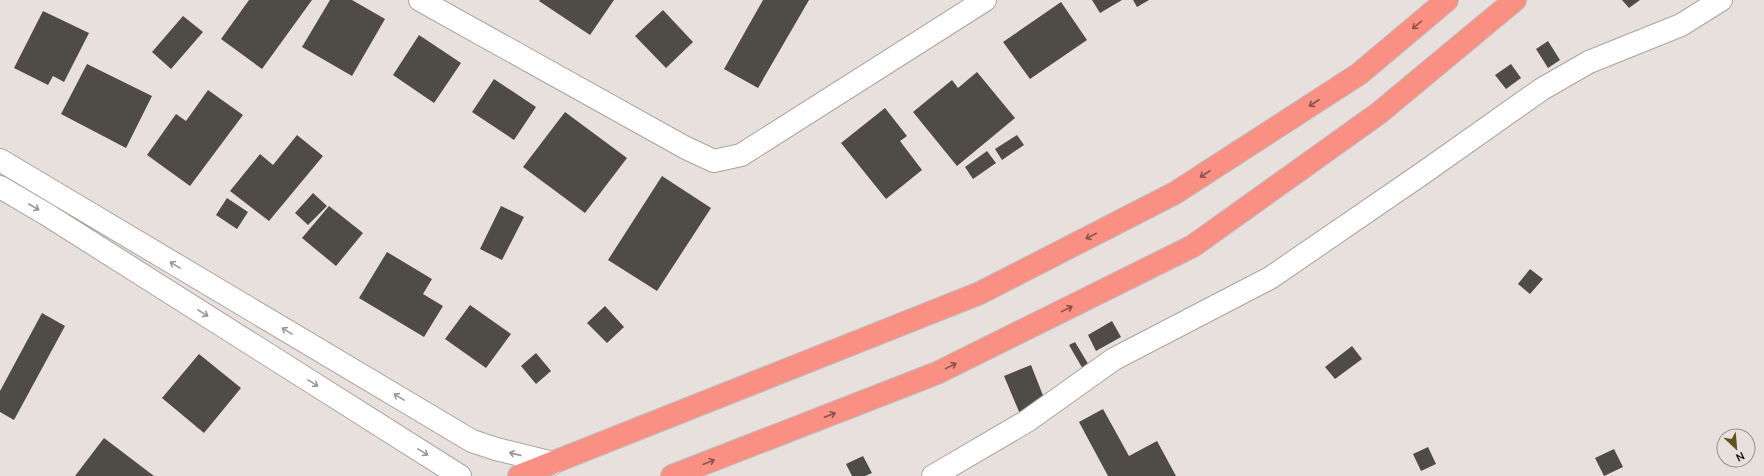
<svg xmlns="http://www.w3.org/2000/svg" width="1764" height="476" font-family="Ubuntu,sans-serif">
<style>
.building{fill:#4f4b46}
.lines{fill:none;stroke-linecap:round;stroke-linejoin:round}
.minor-casing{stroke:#aba3a0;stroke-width:24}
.highway-casing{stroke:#bfbebe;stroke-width:24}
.minor{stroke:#fff;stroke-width:22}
.highway{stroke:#fa8f84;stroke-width:22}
.oneway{stroke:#8a544d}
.oneway2{stroke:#989796}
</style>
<rect width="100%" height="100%" fill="#e8e0dc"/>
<path class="building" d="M249 0H312L262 69 221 39Z
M330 0H352L385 19 352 76 302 47Z
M540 0H614L590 35 539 1Z
M763 0H809L758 88 724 69Z
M1092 0H1122L1100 13Z
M1133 0H1149L1137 7Z
M1622 0H1640L1629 8Z
M1061 2 1087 40 1030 79 1003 42Z
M663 10 693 42 666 68 635 36Z
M43 11 89 33 64 82 53 76 48 85 14 68Z
M183 16 203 32 171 69 152 52Z
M419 35 461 63 434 103 393 75Z
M1548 41 1560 60 1548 68 1536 49Z
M87 64 152 96 126 148 61 114Z
M1511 64 1521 78 1506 89 1495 75Z
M977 72 1015 118 957 166 913 112 952 80 958 88Z
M494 79 536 107 514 140 472 112Z
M208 90 243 115 190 186 147 155 176 114 186 121Z
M885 108 907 136 900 141 922 170 886 199 841 143Z
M565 112 627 158 585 213 523 167Z
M297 135 323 156 269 221 230 191 260 154 273 165Z
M1017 135 1024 145 1002 160 995 149Z
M987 151 996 163 973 179 965 167Z
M662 176 711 208 657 291 608 260Z
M313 193 327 206 308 225 295 213Z
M227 198 248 212 237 229 216 215Z
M329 206 363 233 336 266 302 238Z
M501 206 524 217 502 260 480 249Z
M387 252 432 279 423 294 443 306 424 337 359 298Z
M1530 269 1543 279 1530 294 1518 284Z
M470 305 511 334 486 368 445 339Z
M605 306 624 327 607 343 587 323Z
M42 313 65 326 14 420 0 412V391Z
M1112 321 1121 337 1096 351 1088 335Z
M1075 342 1090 367 1084 371 1069 345Z
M1352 346 1362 359 1335 379 1325 367Z
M536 353 551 371 536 384 521 366Z
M199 354 241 388 204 433 162 398Z
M1031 365 1046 403 1020 414 1004 376Z
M1103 409 1129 456 1157 441 1176 476H1108L1079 422Z
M104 438 154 476H75Z
M1428 447 1436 464 1421 471 1413 454Z
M1614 449 1623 467 1604 476 1595 458Z
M863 456 872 473 865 476H852L846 464Z"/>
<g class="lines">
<g class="minor-casing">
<path id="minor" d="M420 0 686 148 714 161 741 155 985 0
M0 160 472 441 496 449 553 463
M0 187 46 214 460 476
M933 476 1027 421 1114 359 1270 278 1423 173 1542 89 1589 62 1681 25 1721 0"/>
</g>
<g class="highway-casing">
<path id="highway" d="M519 476 980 293 1175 193 1359 74 1447 0
M672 476 937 373 1193 246 1379 113 1515 0"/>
</g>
<use href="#minor" class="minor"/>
<use href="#highway" class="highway"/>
</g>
<defs><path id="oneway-shaft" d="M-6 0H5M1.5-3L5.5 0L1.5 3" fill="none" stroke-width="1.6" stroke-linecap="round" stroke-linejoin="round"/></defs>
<g class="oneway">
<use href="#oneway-shaft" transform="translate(1417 25) rotate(140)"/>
<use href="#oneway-shaft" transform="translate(1314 103) rotate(147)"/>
<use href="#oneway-shaft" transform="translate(1205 174) rotate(147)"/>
<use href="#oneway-shaft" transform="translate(1091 236) rotate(153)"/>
<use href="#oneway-shaft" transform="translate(1067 309) rotate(-26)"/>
<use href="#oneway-shaft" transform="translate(951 366) rotate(-26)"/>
<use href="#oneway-shaft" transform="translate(830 415) rotate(-21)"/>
<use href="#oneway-shaft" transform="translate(709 462) rotate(-21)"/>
</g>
<g class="oneway2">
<use href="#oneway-shaft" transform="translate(34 207) rotate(30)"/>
<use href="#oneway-shaft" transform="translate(175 265) rotate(-149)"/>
<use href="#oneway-shaft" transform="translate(203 313) rotate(32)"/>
<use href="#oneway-shaft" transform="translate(287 331) rotate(-149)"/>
<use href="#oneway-shaft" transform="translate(313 383) rotate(32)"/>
<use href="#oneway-shaft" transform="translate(399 397) rotate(-149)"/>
<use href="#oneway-shaft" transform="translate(423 452) rotate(32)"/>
<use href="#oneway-shaft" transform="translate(515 454) rotate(-167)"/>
</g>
<g transform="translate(1736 448) rotate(154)"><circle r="19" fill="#e8e0dc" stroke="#96908d"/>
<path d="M0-3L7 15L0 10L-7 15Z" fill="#665322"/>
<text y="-6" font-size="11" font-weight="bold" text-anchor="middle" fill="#1a1816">N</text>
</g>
</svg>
